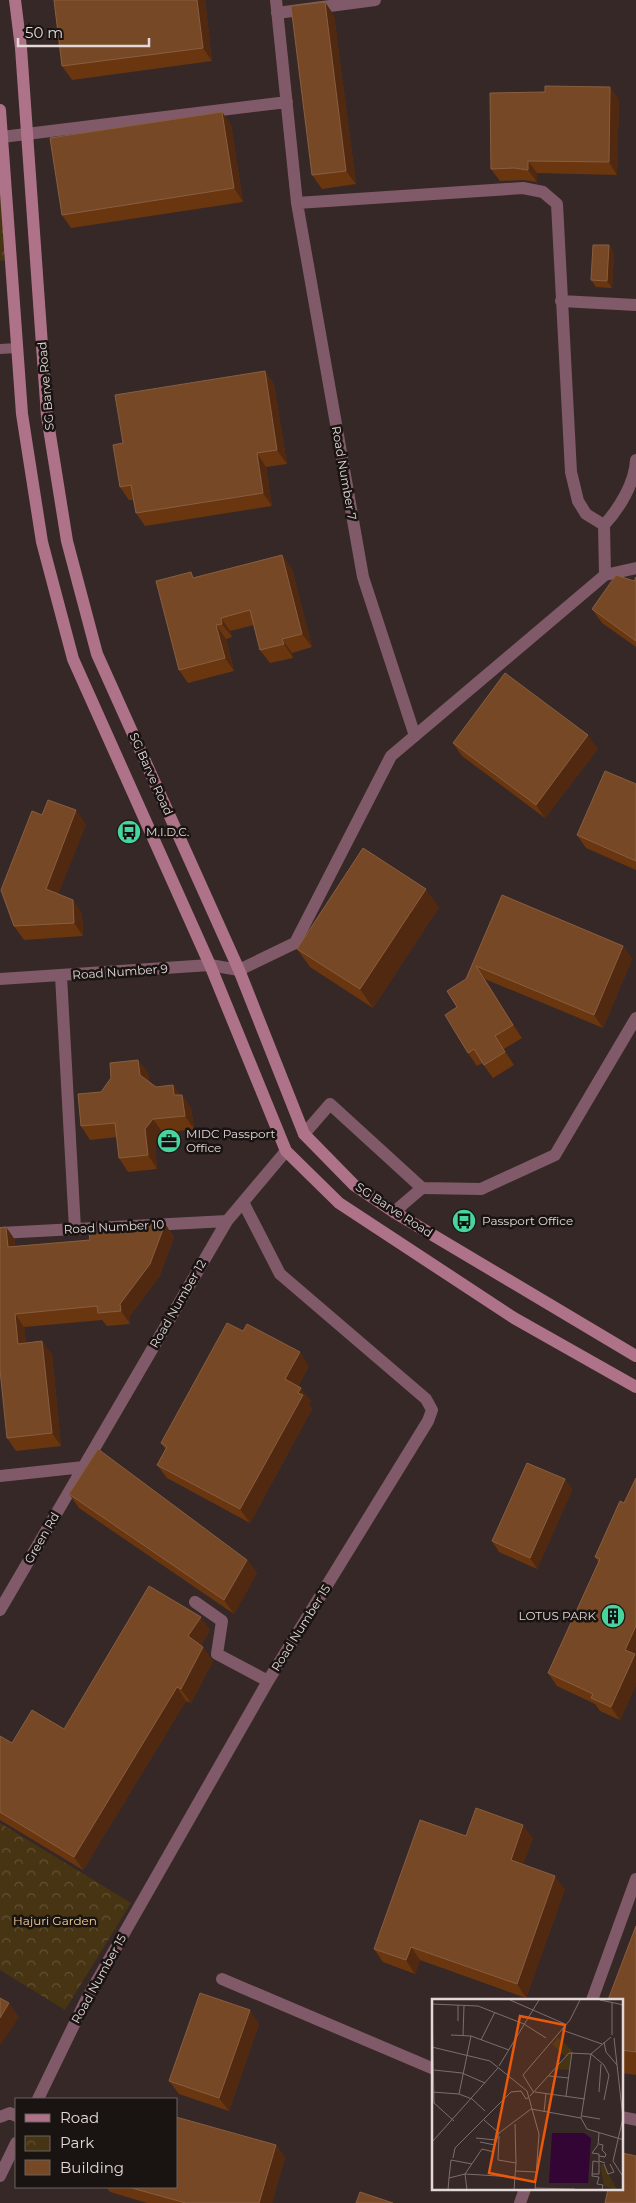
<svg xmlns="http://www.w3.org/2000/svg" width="636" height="2203" font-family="Montserrat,sans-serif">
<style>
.park{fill:url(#park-crowns)}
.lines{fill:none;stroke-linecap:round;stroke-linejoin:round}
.service{stroke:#805a68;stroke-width:10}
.pedestrian{stroke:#805a68;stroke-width:12}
.minor{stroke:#805a68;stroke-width:12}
.tertiary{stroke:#805a68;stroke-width:12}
.secondary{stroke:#ae7289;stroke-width:12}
.wall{fill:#6a360f}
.shaded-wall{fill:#502910}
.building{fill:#774825;stroke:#885e40}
.labels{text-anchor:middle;stroke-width:5;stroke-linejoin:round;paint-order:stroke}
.street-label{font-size:12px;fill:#e2d8d7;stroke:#191312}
.poi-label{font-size:12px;fill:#e2d8d7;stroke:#191312;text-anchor:start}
.park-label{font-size:12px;fill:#f7d193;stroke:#191312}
.inset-road{fill:none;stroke:#7b6e6d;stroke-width:1}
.view{fill:#e8590c;fill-opacity:0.15;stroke:#e8590c;stroke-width:2.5}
.inset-edge{fill:none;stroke:#e2d8d7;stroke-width:2.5}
</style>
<defs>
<pattern id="park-crowns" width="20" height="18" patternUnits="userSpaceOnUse" patternTransform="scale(1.25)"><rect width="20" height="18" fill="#473412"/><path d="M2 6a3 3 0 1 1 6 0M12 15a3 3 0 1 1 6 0" fill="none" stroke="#615134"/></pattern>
</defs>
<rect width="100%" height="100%" fill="#362827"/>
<path class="park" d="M0 166 6 260 0 261Z
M0 1823 131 1903 65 2010 0 1970Z"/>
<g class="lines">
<path class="service" d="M0 349 17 348"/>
<path class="pedestrian" d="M394 1212 422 1188"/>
<path class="minor" d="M276 0 297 203 523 188 543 192 557 204 571 472 578 501 586 514 604 525
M277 13 375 0
M2 137 287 102
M297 203 363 577 415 736
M561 301 636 305
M605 575 604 525C619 509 635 483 636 460
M61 976 75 1229
M0 979 210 965 239 970 295 943 391 756 605 575 636 568
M304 1134 330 1104 422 1188 481 1189 555 1155 636 1018
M0 1233 227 1221
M0 1476 84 1467
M195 1602 222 1621 217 1654 268 1681
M0 1610 227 1221 286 1151
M222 1979 434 2069
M38 2099 86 2000 268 1681 428 1421 432 1410 426 1399 280 1274 243 1202
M0 2117 10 2113 16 2116
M622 2117 636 2120
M0 2176 16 2143"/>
<path class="tertiary" d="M592 2000 636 1879
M520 2203 525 2189"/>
<path class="secondary" d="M15 0 21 48 47 416 67 541 97 654 239 970 304 1134 354 1185 394 1212 636 1356
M0 110 22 414 42 542 73 659 210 965 286 1151 339 1203 514 1318 636 1387"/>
</g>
<path class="wall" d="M54 0H205L212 61 72 80 62 66Z
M334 15 356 184 322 189 312 175Z
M619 99 617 175 537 173V182L523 180 500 181 491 169Z
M222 112 231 125 243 202 71 228 62 215Z
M609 245 614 253 612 288 596 287 591 280Z
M265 371 274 385 287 464 266 467 272 506 145 526 136 513 133 500H129L120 487 123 443Z
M282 555 292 569 312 647 292 653 293 658 270 663 260 650 254 625 230 631 232 637 226 639 234 671 188 683 179 670 195 577Z
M636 577V647L602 623 592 609 634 581Z
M453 743 598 749 545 818 462 756Z
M636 784V870L586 848 577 835Z
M42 815 86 824 58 894 82 913 83 936 24 940 14 926Z
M502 895 623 946 632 959 603 1028 485 979 522 1038 504 1049 514 1065 493 1078 482 1063 477 1066 468 1053 457 1007 466 979Z
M439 907 373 1008 310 967 297 949Z
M138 1060 148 1073 149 1082 156 1087 173 1085 180 1095H182L191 1108 194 1129 163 1133 155 1143 157 1169 128 1172 119 1158 117 1137 90 1140 81 1126 101 1092Z
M165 1224 174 1237 159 1277 129 1317 130 1324 107 1326 102 1320 24 1327 26 1343 52 1354 61 1446 16 1451 7 1438 6 1227 15 1240V1246L90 1240Z
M309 1366 298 1386 311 1401 309 1404 312 1409 250 1523 167 1478 157 1465 166 1450 161 1443Z
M636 1478V1685L620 1720 600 1711 595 1704 557 1686 548 1673 599 1563 595 1557 624 1503Z
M565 1479 572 1490 537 1569 499 1552 492 1541Z
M69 1494 247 1560 257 1573 234 1614 79 1508Z
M210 1630 201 1645 213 1661 191 1703 186 1701 83 1870 0 1820V1736L12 1743 64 1729Z
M466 1836 533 1838 523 1864 565 1889 526 1998 420 1960 415 1974 383 1962 374 1949Z
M636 1926V2075L622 2073V2000Z
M259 2024 229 2111 179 2094 169 2081Z
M276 2145 285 2158 272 2203H147L110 2192 106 2187H176Z"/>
<path class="shaded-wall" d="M197 0H205L212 61 203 48Z
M325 2 334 15 356 184 346 171Z
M610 87 619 99 617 175 609 162Z
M222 112 231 125 243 202 234 188Z
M528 161 537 173V182L528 170Z
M609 245 614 253 612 288 607 281Z
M265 371 274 385 287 464 277 450Z
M257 453 266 467 272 506 263 493Z
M282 555 292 569 312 647 302 634Z
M221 618 230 631 232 637 222 624Z
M216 625 226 639 234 671 225 658Z
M282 639 292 653 293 658 284 644Z
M588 735 598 749 545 818 536 805Z
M76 810 86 824 55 903 46 889Z
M426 889 439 907 373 1008 360 989Z
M73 900 82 913 83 936 74 923Z
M623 946 632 959 603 1028 594 1015Z
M476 966 485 979 522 1038 513 1025Z
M495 1036 504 1049 514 1065 505 1052Z
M138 1060 148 1073 150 1089 140 1075Z
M173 1085 182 1098V1095L191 1108 194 1129 185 1116 174 1095Z
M153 1119 163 1133 155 1143 157 1169 148 1155 145 1129Z
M165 1224 174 1237 159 1277 129 1317 130 1324 121 1311 120 1304Z
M6 1227 15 1240 17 1260 8 1247Z
M15 1314 24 1327 27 1357 18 1344Z
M42 1341 52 1354 61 1446 52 1433Z
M300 1352 309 1366 294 1392 285 1379Z
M301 1388 311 1401 309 1404 312 1409 250 1523 240 1509Z
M565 1479 572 1490 537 1569 530 1558Z
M247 1560 257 1573 234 1614 224 1600Z
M201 1617 210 1630 198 1650 188 1636Z
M636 1626V1685L620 1720 611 1707 625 1650Z
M203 1647 213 1661 191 1703 181 1689Z
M177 1687 186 1701 83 1870 74 1857Z
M523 1825 533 1838 520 1873 511 1860Z
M555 1876 565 1889 526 1998 517 1984Z
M411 1947 420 1960 415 1974 406 1960Z
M9 2003 19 2017 0 2046V2018Z
M250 2010 259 2024 229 2111 219 2098Z
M276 2145 285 2158 272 2203H259Z"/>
<path class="building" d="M54 0H197L203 48 62 66Z
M325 2 346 171 312 175 291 6Z
M545 86 610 87 609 162 528 161V170L514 168 491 169 490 93 545 92Z
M222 112 234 188 62 215 50 138Z
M593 245H609L607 281 591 280Z
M265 371 277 450 257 453 263 493 136 513 131 485 120 487 113 445 123 443 115 395Z
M282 555 302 634 282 639 284 644 260 650 250 610 221 618 222 624 216 625 225 658 179 670 156 581 191 572 193 578Z
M616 575 634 581 636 577V641L592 609Z
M505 673 588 735 536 805 453 743Z
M605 771 636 784V861L577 835Z
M48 800 76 810 46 889 73 900 74 923 14 926 1 890 32 811 42 815Z
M363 848 426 889 360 989 297 949Z
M502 895 623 946 594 1015 476 966 513 1025 495 1036 505 1052 484 1065 474 1049 468 1053 445 1015 457 1007 447 991 466 979Z
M138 1060 140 1075 156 1087 173 1085 174 1095H182L185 1116 153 1119 145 1129 148 1155 119 1158 115 1123 81 1126 78 1094 101 1092 111 1078 110 1063Z
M165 1224 150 1264 120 1304 121 1311 98 1313 97 1306 15 1314 18 1344 42 1341 52 1433 7 1438 0 1370V1228L6 1227 8 1247 90 1240 89 1233Z
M227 1323 243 1331 247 1324 300 1352 285 1379 301 1388 298 1393 303 1395 240 1509 157 1465 167 1447 161 1443Z
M98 1449 247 1560 224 1600 69 1494Z
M527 1463 565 1479 530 1558 492 1541Z
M636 1478V1626L625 1650 635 1654 611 1707 591 1698 593 1694 548 1673 600 1559 595 1557 620 1501 624 1503Z
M149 1586 201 1617 188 1636 203 1647 181 1689 177 1687 74 1857 0 1812V1736L12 1743 32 1710 64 1729Z
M476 1808 523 1825 511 1860 555 1876 517 1984 411 1947 406 1960 374 1949 420 1820 466 1836Z
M636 1926V2052L622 2050V2000H608Z
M200 1993 250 2010 219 2098 169 2081Z
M0 1998 9 2003 0 2018Z
M176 2117 276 2145 259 2203H186L128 2187H176Z
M622 2153 636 2156V2203H605L608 2189H622Z
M360 2192 393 2203H356Z"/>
<defs>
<g id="bus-disc" transform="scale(1.25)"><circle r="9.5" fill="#47d49e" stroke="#191312"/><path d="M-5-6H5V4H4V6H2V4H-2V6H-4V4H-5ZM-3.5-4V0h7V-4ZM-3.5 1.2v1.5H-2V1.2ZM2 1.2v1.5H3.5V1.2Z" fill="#111"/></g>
<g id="office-disc" transform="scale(1.25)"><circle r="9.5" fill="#47d49e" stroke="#191312"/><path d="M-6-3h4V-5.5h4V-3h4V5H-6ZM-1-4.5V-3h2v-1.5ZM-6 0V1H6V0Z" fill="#111"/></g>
<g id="building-disc" transform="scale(1.25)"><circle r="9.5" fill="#47d49e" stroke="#191312"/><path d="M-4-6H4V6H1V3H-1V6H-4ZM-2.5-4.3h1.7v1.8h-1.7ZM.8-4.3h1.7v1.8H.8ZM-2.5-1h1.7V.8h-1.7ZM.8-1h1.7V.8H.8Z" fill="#111"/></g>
</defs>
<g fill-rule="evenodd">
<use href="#bus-disc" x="129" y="832"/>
<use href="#office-disc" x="169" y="1141"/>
<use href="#bus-disc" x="464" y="1221"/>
<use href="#building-disc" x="613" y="1616"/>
</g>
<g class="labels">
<g class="street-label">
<text transform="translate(46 386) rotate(-95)" y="4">SG Barve Road</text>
<text transform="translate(344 473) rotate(80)" y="4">Road Number 7</text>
<text transform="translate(151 774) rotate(66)" y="4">SG Barve Road</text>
<text transform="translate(120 972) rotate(-4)" y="4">Road Number 9</text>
<text transform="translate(394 1210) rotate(33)" y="4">SG Barve Road</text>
<text transform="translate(114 1227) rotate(-3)" y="4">Road Number 10</text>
<text transform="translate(178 1304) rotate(-60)" y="4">Road Number 12</text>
<text transform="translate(42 1538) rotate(-60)" y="4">Green Rd</text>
<text transform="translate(301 1628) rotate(-58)" y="4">Road Number 15</text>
<text transform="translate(99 1979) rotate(-61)" y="4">Road Number 15</text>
</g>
<g class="poi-label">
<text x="146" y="836">M.I.D.C.</text>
<text x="186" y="1138">MIDC Passport<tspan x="186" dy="14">Office</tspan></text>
<text x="482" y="1225">Passport Office</text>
<text x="596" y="1620" text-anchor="end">LOTUS PARK</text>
</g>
<g class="park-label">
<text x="55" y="1925">Hajuri Garden</text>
</g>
</g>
<g transform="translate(432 1999)">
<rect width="191" height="191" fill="#362827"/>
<path d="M126 39 140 51 137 71 124 70 134 58 120 45Z" fill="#473412"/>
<path d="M168 165 172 166 185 191 172 187Z" fill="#473412"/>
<path d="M120 134H152L159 139 156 184H117Z" fill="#320534"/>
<path class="inset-road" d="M78 1 133 25M168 1 192 6M0 3 2 104 22 122M0 5 46 7 92 25 114 39M26 6V22M130 31 170 45M19 36 39 37M180 36V4M31 37 32 6M182 39 191 119 181 162 192 179M49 41 63 13M172 43 174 53 185 66M0 48 58 62 95 92 107 135 103 191M67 67 107 1M2 71 30 74 53 84M117 77 137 79M0 93 27 95 40 100 53 112M103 93 153 100M167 93 169 65M102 94 91 76 138 21 148 1M27 95 39 37 77 51M98 97 137 54 159 55 179 38M134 97 140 53M112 113 114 94M150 117 168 120M149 119 159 55 172 66 177 76 172 101M52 121 67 134M83 125 84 164M167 134 166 146 160 154 167 155V162L173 164M67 137 66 161 84 164 82 191M44 139 64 141M0 143 66 69M48 143 63 146M167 145 171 146 170 151 174 155 173 158 167 157M61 152 67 134 99 110 149 119 155 130 192 141M21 159 23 149 79 93 89 92 94 100 97 98M172 165 176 175 182 173 178 165M84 172 104 173M160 175H167V163L161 162 160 177 167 178 165 185 171 186 170 191M17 179 19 161 40 165M103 189 143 190M16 191 17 179 33 175 83 178M35 191 33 175 50 150 62 153"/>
<path class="view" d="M88 17 133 26 103 183 57 174Z"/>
<rect width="191" height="191" class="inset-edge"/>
</g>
<rect x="15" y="2098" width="162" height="90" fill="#191312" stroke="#696261"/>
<rect x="25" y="2114" width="25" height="8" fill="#ae7289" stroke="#696261"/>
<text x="60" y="2123" font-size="15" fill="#e2d8d7">Road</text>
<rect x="25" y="2136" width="25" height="15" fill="url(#park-crowns)" stroke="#696261"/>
<text x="60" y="2148" font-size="15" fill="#e2d8d7">Park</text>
<rect x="25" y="2160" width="25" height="15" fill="#774825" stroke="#696261"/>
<text x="60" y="2173" font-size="15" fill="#e2d8d7">Building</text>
<path d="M18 38v8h131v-8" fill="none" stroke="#e2d8d7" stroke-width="2.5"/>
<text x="25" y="38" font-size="15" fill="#e2d8d7" stroke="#191312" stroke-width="4" paint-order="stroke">50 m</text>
</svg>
